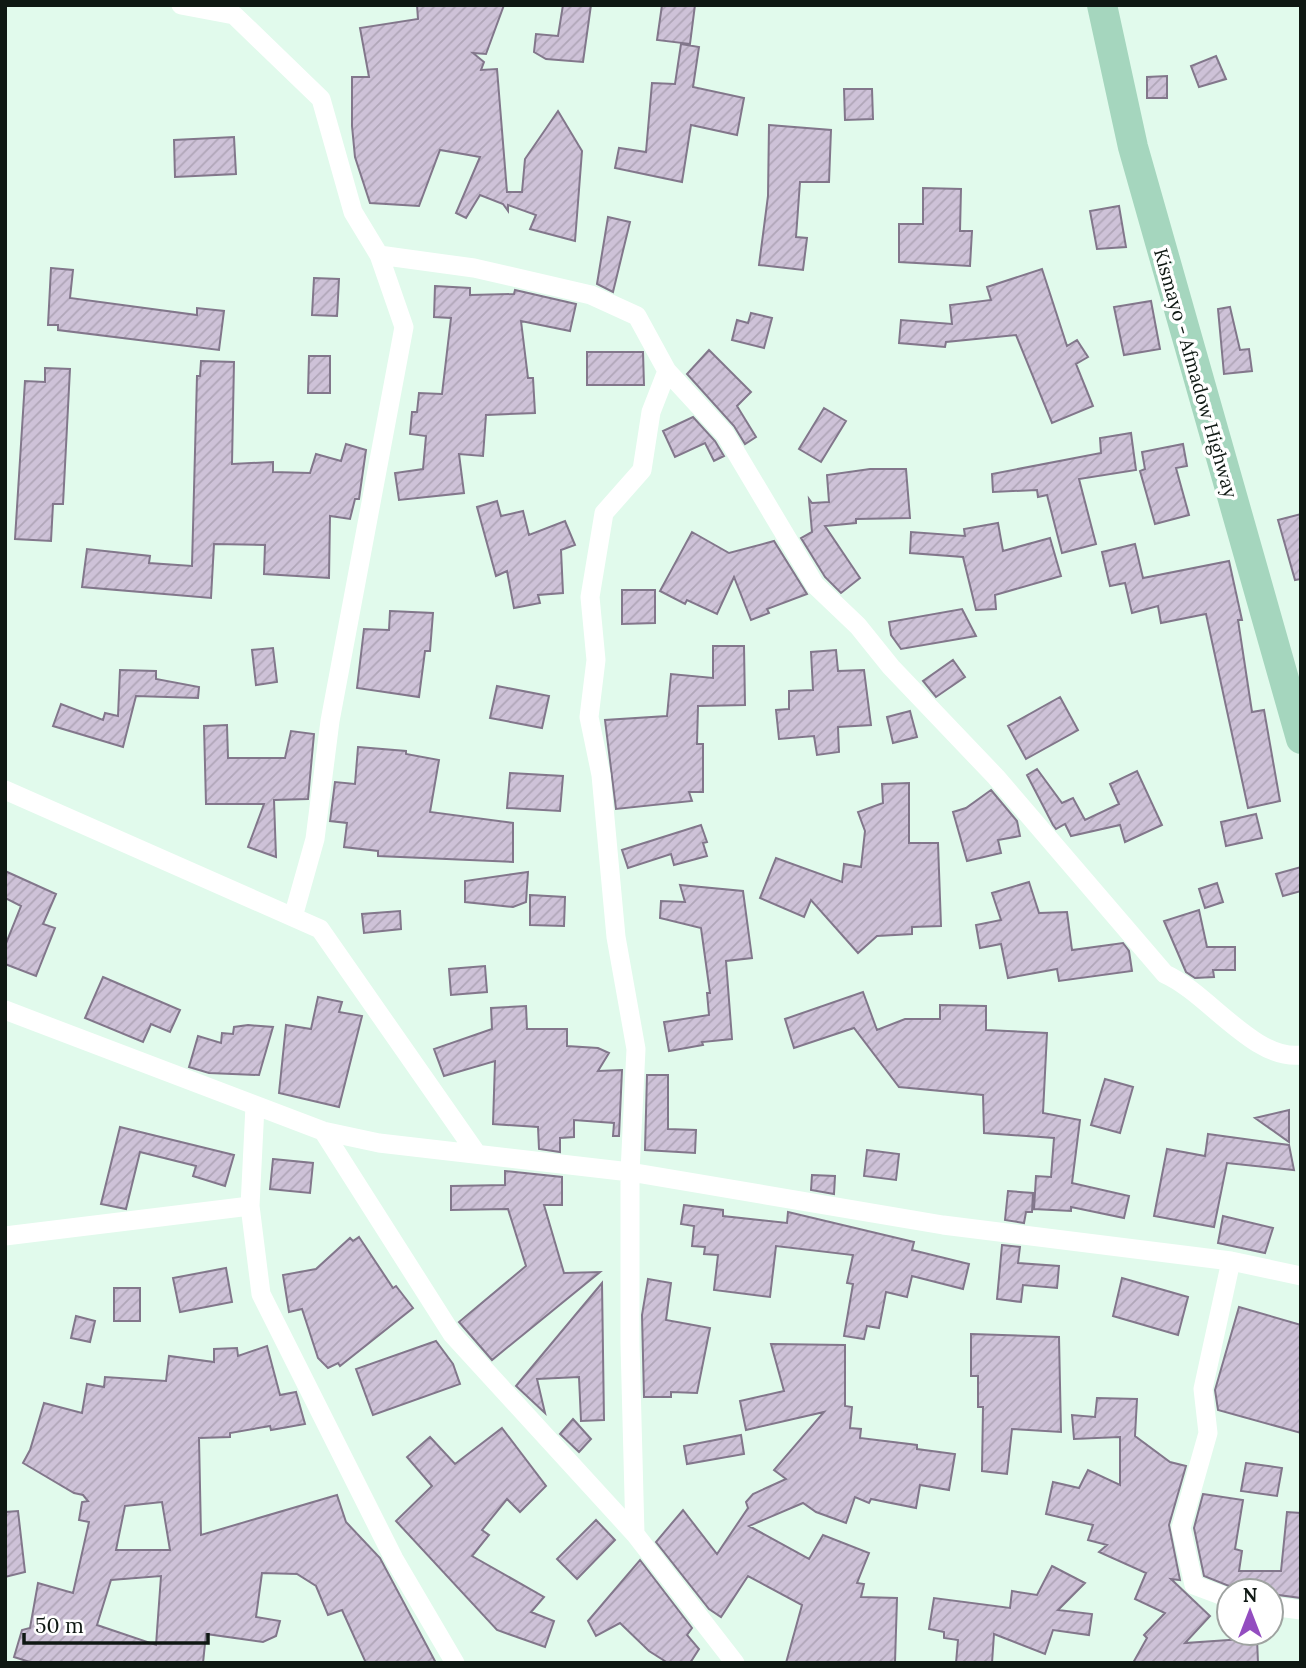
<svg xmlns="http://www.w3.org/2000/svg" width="1306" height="1668" font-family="Lora,serif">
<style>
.building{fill:url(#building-hatch);stroke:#82778b;stroke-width:2;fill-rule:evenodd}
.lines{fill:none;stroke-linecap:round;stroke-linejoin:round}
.minor{stroke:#fff;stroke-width:19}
.primary{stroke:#a5d6be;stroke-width:30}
.labels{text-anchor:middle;stroke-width:7;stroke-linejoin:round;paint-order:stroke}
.street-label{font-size:19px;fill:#0f1813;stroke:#fff}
</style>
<defs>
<pattern id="building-hatch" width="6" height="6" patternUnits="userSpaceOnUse" patternTransform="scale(1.75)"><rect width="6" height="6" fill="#cec2d8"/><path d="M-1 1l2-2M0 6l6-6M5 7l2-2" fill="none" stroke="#b0a6b8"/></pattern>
</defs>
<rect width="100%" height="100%" fill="#e1faec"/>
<path class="building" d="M417 5H504L486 54 473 53 484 62 481 70 497 69 507 192H522L525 159 558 111 582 151 575 241 530 229 536 215 508 205V211L503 204 480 195 466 218 456 213 480 157 440 150 419 206 370 203 355 157 352 126V77H369L360 28 418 19Z
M563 5H591L583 62 546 59 534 52 536 34 558 36Z
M662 5H695L690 44 657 40Z
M681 44 699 47 693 87 744 98 737 135 691 125 682 182 615 168 619 148 646 152 652 83 675 84Z
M1216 56 1226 79 1199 87 1191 66Z
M1167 76V98H1147V77Z
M844 89H872L873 119 845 120Z
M769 125 831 130 829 182H800L796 237 807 238 803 270 759 265 768 196Z
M234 137 236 174 175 177 174 140Z
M923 188 961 189 960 231H972L970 266 899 262V224H923Z
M1119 206 1126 247 1097 249 1090 211Z
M608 217 630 222 613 292 597 284Z
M51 268 73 270 70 298 197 315V308L224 311 219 350 58 330V325H48Z
M1042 269 1067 346 1077 340 1088 357 1076 364 1093 406 1052 423 1016 335 946 342 945 347 899 343 901 320 952 324 950 305 991 300 987 287Z
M314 278 339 279 337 316 312 315Z
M435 286 470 288V295L514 294 515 290 576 304 570 331 521 321 528 378H533L535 413 486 415 483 456 459 454 464 493 399 500 395 473 423 469 426 436 410 434 412 412H417L419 393 442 394 451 318 434 317Z
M1151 301 1160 349 1124 355 1114 307Z
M1230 307 1240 350 1249 349 1252 371 1224 374 1218 309Z
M751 313 772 318 764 348 732 340 737 320 748 323Z
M709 350 751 392 737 406 756 437 745 444 734 426 687 374Z
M587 352H643L644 385H587Z
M309 356H330V393H308Z
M201 361 234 362 232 464 273 462V472L310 473 316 454 341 461 346 444 366 450 359 499H355L350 519 330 516 329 578 264 574 265 545 214 544 211 598 82 587 87 549 150 556 149 563 192 566 197 376H200Z
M45 368 70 369 63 504H53L51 541 15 539 25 381 45 382Z
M824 408 846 421 821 462 799 449Z
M693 417 715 441 724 456 714 461 705 443 675 457 663 431Z
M1131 433 1136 470 1079 479 1096 544 1062 553 1047 495 1038 497 1037 490 993 492 992 474 1101 453 1100 438Z
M1183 444 1187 466 1176 468 1189 515 1155 524 1140 471 1145 469 1142 452Z
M870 469H906L910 518 856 519V523L825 526 860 578 841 593 825 577 801 538 812 532 809 499 812 503 829 502 827 475Z
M497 501 501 516 523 511 529 535 565 521 575 545 561 550 563 593 538 595 540 603 514 608 507 571 496 576 477 507Z
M1301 514V579L1295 580 1278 520Z
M998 523 1003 551 1050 538 1061 576 995 595 996 609 976 610 963 557 910 553 911 532 965 536 964 529Z
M692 532 729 553 774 541 807 594 767 609 769 613 751 620 734 577 717 614 687 600 685 604 660 591Z
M1135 544 1143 578 1229 561 1242 620H1238L1252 712 1264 710 1280 801 1248 808 1206 614 1161 623 1158 606 1132 613 1125 583 1110 586 1102 552Z
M622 590H655V623L622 624Z
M962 609 976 636 901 649 891 635 889 622Z
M390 611 433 613 430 651H425L419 697 357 688 364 629 389 630Z
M713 646H744L745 705 698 706 697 744H703V792H689L692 801 616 809 605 720 667 716 671 674 713 678Z
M273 648 277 682 256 685 252 650Z
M836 650 838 671 864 670 871 725 838 727 839 752 817 755 814 736 779 739 776 710 789 709V691L813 690 811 652Z
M953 660 965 677 936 697 923 681Z
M120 670 156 671V679L199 687 198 698 136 696 123 747 53 726 61 704 103 720 105 713 118 716Z
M497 686 549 696 542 728 490 718Z
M1060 697 1078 730 1026 759 1008 726Z
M910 711 917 737 893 743 887 717Z
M227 725 228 758H285L291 731 314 734 308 799 274 800 276 857 248 847 264 804H206L204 726Z
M358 747 406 751V754L439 760 430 812 513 823V862L378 856V851L344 847 347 823 330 821 335 782 355 784Z
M1037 769 1062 803 1073 798 1085 820 1119 804 1110 784 1137 771 1162 825 1125 842 1120 825 1071 836 1065 824 1056 829 1053 825 1027 775Z
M510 773 563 776 560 811 507 808Z
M909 783V843H938L941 926 912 927V934L877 936 858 953 811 900 804 917 760 898 776 858 842 882 844 864 861 867 865 831 858 812 883 803 882 784Z
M991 790 1017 821 1020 836 998 840 1001 853 967 861 953 812 966 808Z
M1256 814 1262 838 1226 846 1221 822Z
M701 825 707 842 703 843 707 856 674 865 671 854 628 868 622 850Z
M1301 867V891L1283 896 1276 874Z
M5 871 56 894 43 924 55 928 36 976 5 964V946L21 906 5 898Z
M528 872 526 902 513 907 465 902V881Z
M1029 882 1039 913 1067 912 1072 950 1123 943 1129 951 1132 971 1059 981 1057 969 1008 978 1001 944 980 948 976 925 1001 920 992 893Z
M1217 883 1223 902 1205 908 1199 889Z
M680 885 743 891 752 958 726 961 732 1039 702 1042 703 1045 669 1051 664 1022 709 1015 707 993H710L701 928 660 918 661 901 685 902Z
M530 895 565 897 564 926 530 925Z
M1199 910 1207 947H1235V970H1213L1214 977 1195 978 1186 972 1164 921Z
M400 911 401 929 364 933 362 914Z
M485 966 487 992 451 995 449 969Z
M103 977 180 1010 170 1032 151 1024 143 1042 85 1018Z
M863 992 877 1030 905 1019H940V1005L986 1006V1030L1047 1033 1043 1113 1080 1120 1072 1183 1129 1196 1124 1218 1071 1207V1211L1034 1209 1036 1176 1051 1177 1054 1138 984 1133 983 1095 899 1087 854 1028 794 1048 785 1019Z
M318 997 342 1002 339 1012 362 1016 339 1107 279 1093 286 1025 311 1029Z
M526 1006 527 1029H567V1046L598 1048 609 1053 598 1071 622 1070 619 1136H613L614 1123 574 1120V1137L560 1138V1152L539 1149 538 1127 493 1124 495 1061 444 1076 434 1049 492 1029 491 1008Z
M248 1025 273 1027 259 1075 209 1073 189 1067 198 1036 221 1043 222 1033 233 1034 234 1027Z
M647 1075H668V1129L696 1130 695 1153 645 1150Z
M1105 1079 1133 1087 1120 1133 1091 1125Z
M1289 1110V1142L1255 1118Z
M120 1127 234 1155 225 1186 193 1176 196 1166 140 1152 126 1209 101 1204Z
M1208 1134 1289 1145 1294 1170 1227 1163 1214 1227 1154 1216 1167 1149 1205 1156Z
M867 1150 899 1154 896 1180 864 1176Z
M273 1159 313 1163 310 1193 270 1189Z
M505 1171 562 1177V1205H544L564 1273 600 1272 492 1360 459 1322 526 1266 508 1209 451 1210V1186L505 1185Z
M812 1175 835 1176 834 1194 811 1190Z
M1008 1191 1033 1193 1032 1212H1026L1024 1223 1005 1220Z
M684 1205 723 1210V1216L787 1223 788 1212 914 1242 912 1250 969 1264 963 1289 912 1276 907 1297 886 1292 879 1328 867 1326 864 1339 844 1336 853 1284 847 1283 853 1255 776 1246 770 1297 714 1290 718 1255 704 1254 705 1247 692 1246 694 1226 681 1224Z
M1223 1216 1273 1228 1265 1253 1218 1243Z
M359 1237 393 1288 396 1286 413 1308 340 1366 338 1363 328 1368 318 1358 302 1309 289 1312 283 1275 316 1269 350 1238 353 1241Z
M1002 1245 1020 1247 1018 1263 1059 1266 1057 1288 1023 1285 1021 1302 997 1299Z
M226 1268 232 1302 180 1312 173 1278Z
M1122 1278 1188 1297 1178 1335 1113 1316Z
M648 1279 671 1283 666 1320 710 1328 697 1393 671 1392V1397H644L642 1315Z
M602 1283 604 1420 581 1421 579 1377 537 1379 545 1413 516 1386Z
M114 1288H140V1321H114Z
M1239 1307 1301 1325V1433L1218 1410 1215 1390Z
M76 1316 95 1321 90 1342 71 1338Z
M971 1334 1059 1337 1061 1432 1012 1429 1007 1474 982 1471 983 1407H978V1376H971Z
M436 1341 453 1364 460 1384 373 1415 356 1369Z
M771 1344 845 1345V1406L852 1407 850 1428 861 1429 860 1438 917 1445V1449L955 1454 949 1490 920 1485 916 1508 871 1499 869 1503 855 1497 846 1523 816 1512 803 1503 749 1526 809 1559 823 1535 869 1553 857 1583 864 1584 861 1597 897 1598 895 1663H786L802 1605 748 1576 721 1617 709 1609 656 1542 683 1510 717 1554 748 1508 746 1502 753 1494 786 1479 774 1470 824 1412 746 1430 740 1401 784 1391Z
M267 1346 280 1395 296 1392 305 1424 271 1430 270 1426 230 1433V1437L199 1438 201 1535 337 1495 346 1522 380 1558 436 1663H366L342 1610 328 1615 316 1586 297 1574 262 1573 256 1617 280 1621 276 1636 263 1642 206 1634 203 1663H33L14 1657 22 1630 30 1628 38 1583 73 1593 89 1522 79 1520 82 1502 88 1501 83 1495 74 1493 23 1463 30 1450 44 1403 82 1413 87 1384 104 1387 105 1377 166 1381 169 1356 214 1362V1349L237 1348 238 1356ZM162 1502 170 1550H116L125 1506ZM161 1576 156 1645 97 1625 111 1580Z
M1097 1398 1137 1399 1135 1436 1170 1462 1186 1466 1169 1525 1180 1580 1171 1579 1210 1616 1185 1643 1257 1638 1258 1663H1133L1147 1638 1144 1635 1165 1613 1135 1599 1146 1573 1099 1552 1107 1545 1088 1540 1093 1525 1046 1514 1053 1482 1079 1488 1088 1470 1120 1485V1437L1074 1439 1072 1415 1095 1417Z
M573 1419 591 1439 579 1452 560 1434Z
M502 1428 546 1486 520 1512 507 1499 482 1530 489 1535 472 1556 544 1597 531 1612 554 1621 545 1647 497 1630 396 1521 432 1486 407 1457 430 1437 455 1464Z
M741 1435 744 1454 687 1464 684 1446Z
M1246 1463 1282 1468 1277 1496 1241 1491Z
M1203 1494 1243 1500 1235 1549 1242 1551 1239 1571H1281L1287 1512 1301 1513V1598L1271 1594V1591L1239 1590 1204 1576 1194 1528Z
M18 1511 25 1572 5 1577V1512Z
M596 1520 615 1540 577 1579 557 1559Z
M640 1560 692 1628 687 1635 699 1649 690 1663H668L649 1651 620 1623 596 1636 588 1621Z
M1052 1566 1085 1583 1058 1610 1092 1614 1089 1635 1053 1630 1045 1654 994 1634 992 1663H956L958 1640 944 1638V1632L929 1629 934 1598 1010 1608 1012 1591 1037 1595Z"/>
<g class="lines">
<path class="minor" d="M181 5 234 15 321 99 353 212 379 255 474 268 591 295 637 316 667 371 725 434 815 585 858 626 891 667 996 777 1165 974C1208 993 1254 1061 1301 1055
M5 790 320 929 477 1154
M293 917 315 839 330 721 404 327 379 255
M5 1010 323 1131 379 1143 630 1172 943 1225 1231 1261 1301 1276
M255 1106 250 1206 261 1294 394 1559 455 1663
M323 1131 452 1334 635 1534 735 1663
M5 1236 250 1206
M635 1534 630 1344V1172L636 1049 616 937 601 775 589 717 596 660 590 597 604 513 642 470 651 412 667 371
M1229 1598 1194 1585 1181 1528 1208 1433 1203 1389 1231 1261
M1271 1606 1301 1610"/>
<path class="primary" d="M1102 5 1133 147 1301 739"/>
</g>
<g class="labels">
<g class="street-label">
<text transform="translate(1196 373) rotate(74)" y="7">Kismayo - Afmadow Highway</text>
</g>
</g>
<rect width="1306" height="1668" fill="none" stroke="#0f1813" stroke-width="14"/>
<g transform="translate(1250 1612)"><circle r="33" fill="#ffffff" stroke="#9fa3a1" stroke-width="2"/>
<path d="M0-5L12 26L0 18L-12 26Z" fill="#934dc0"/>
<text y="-10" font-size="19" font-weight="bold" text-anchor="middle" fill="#0f1813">N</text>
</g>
<path d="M24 1633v10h184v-10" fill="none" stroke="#0f1813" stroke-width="3.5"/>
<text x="35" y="1633" font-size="21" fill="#0f1813" stroke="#ffffff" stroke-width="5" paint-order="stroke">50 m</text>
</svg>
